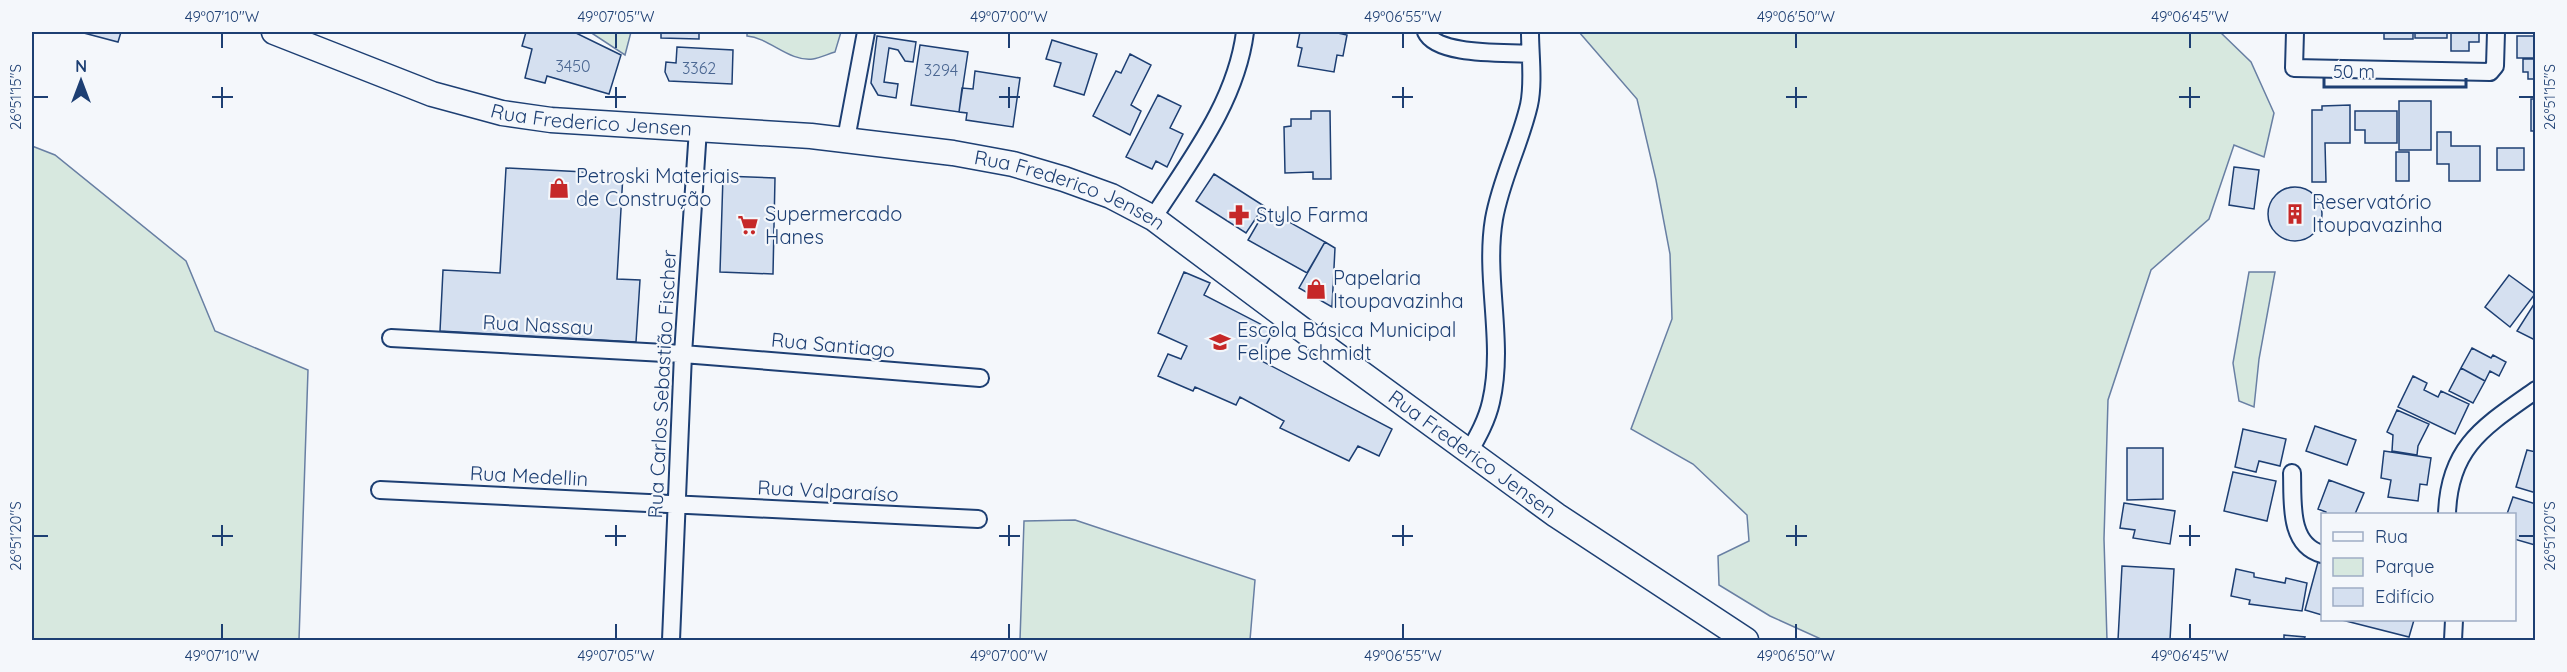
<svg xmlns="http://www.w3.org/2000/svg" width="2567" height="672" font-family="Quicksand,sans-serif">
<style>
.green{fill:#d7e8df;stroke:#687fa3;stroke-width:1.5}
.building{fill:#d5e0f0;stroke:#1d3f73;stroke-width:1.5}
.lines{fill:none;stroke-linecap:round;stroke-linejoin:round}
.street-casing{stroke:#1d3f73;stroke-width:20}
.secondary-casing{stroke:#1d3f73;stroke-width:27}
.street{stroke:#f4f7fb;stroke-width:16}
.secondary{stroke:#f4f7fb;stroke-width:24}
.ticks{fill:none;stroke:#1d3f73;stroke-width:2}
.labels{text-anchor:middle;stroke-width:4.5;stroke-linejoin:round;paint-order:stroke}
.number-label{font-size:16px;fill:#4b6792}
.street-label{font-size:20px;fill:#1d3f73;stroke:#f4f7fb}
.poi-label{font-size:20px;fill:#1d3f73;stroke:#f4f7fb;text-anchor:start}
.neatline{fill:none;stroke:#1d3f73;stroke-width:2}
.ticks-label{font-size:15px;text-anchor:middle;fill:#1d3f73}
</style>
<rect width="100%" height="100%" fill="#f4f7fb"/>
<path class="green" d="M590 32H631L625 55Z
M747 32H841L835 52C828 54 820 58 813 59 789 62 770 38 747 36Z
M1579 32H2220L2251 62 2274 113 2264 157 2234 145 2209 219 2151 270 2108 400 2104 539 2107 640H1823L1770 616 1719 585 1718 556 1749 541 1747 515 1693 464 1631 429 1672 319 1670 254 1656 180 1637 99Z
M32 146 55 155 186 261 215 331 308 370 299 640H32Z
M2249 272H2275L2259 359 2254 407 2239 401 2233 363Z
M1075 520 1255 580 1250 640H1020L1024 521Z"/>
<path class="building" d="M80 32H121L118 42Z
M526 32H574L621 55 609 94 547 76 545 83 525 78 532 49 522 46Z
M661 32H699V39L661 38Z
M1300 32H1333L1347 35 1343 56 1337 55 1334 72 1298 66 1302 48 1297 47Z
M2384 32H2413V39H2384Z
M2415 32H2447V38H2415Z
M2451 32H2479V42H2469V51H2451Z
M2536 32V58H2517V36H2535Z
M877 36 916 42 913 62 905 61 898 50 889 48 884 82 898 84 896 98 878 95 871 83Z
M1052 40 1097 54 1084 95 1054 86 1061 63 1046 59Z
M920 45 968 52 959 112 911 105Z
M677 47 733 50 732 84 669 81 665 72 666 62 676 63Z
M1130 54 1151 65 1131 105 1141 111 1130 135 1093 116 1116 71 1121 73Z
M2523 59H2536V79H2528V72H2523Z
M975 71 1020 78 1013 127 966 120 967 113 959 112 962 88 973 89Z
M1158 95 1181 106 1170 128 1183 134 1167 167 1156 161 1152 169 1126 157Z
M2531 99H2536V131H2531Z
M2399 101H2431V150H2399Z
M2350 105V143H2325L2326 182H2312V110H2322V106Z
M1311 111H1330L1331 179H1313V172L1285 173 1284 127 1291 126V119H1311Z
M2355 111H2397V143H2365V130H2355Z
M2437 132H2451V146H2480V181H2449V164H2437Z
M2497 148H2524V170H2497Z
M2396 152H2409V181H2396Z
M2234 167 2259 170 2254 209 2229 205Z
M506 168 623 174 617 279 640 280 636 342 440 331 443 270 500 273Z
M1214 174 1264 206 1246 233 1196 201Z
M723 176 775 178 773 274 720 272Z
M2268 214a27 27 0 1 1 54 0a27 27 0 1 1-54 0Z
M1266 209 1325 242 1307 273 1248 240Z
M1325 242 1335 248 1332 307 1299 288Z
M1184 272 1210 283 1204 295 1274 331 1258 359 1392 429 1379 456 1358 446 1349 461 1280 428 1284 421 1240 397 1236 405 1195 387 1193 391 1158 376 1168 354 1181 359 1187 346 1158 333Z
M2509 275 2535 294 2510 327 2485 307Z
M2536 301V338L2535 340 2517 331Z
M2472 348 2491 358 2493 355 2506 362 2499 376 2490 371 2485 381 2461 368Z
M2461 368 2485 381 2473 403 2449 391Z
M2413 376 2427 383 2424 390 2438 397 2441 391 2469 404 2455 434 2398 407Z
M2397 410 2429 424 2418 446 2417 455 2392 451 2393 435 2387 432Z
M2315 426 2356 440 2347 465 2306 451Z
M2243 429 2286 439 2280 466 2259 461 2256 472 2235 467Z
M2127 448H2163V499L2127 500Z
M2527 450 2536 452V493L2516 487Z
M2384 451 2431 458 2427 485 2420 484 2418 501 2388 497 2391 480 2381 478Z
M2233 472 2276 481 2267 521 2224 511Z
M2329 480 2364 493 2355 514H2326V512L2318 509Z
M2513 497 2536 504 2535 545 2514 539V514H2507Z
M2124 503 2175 511 2170 544 2133 538 2135 530 2120 528Z
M2318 562 2322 563V615L2305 610Z
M2122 566 2174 569 2170 640H2118Z
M2236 569 2254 573V577L2285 583 2286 578 2307 583 2302 611 2249 604 2250 600 2231 596Z
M2342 620H2414L2409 637Z
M2284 635 2305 637 2304 640H2284Z"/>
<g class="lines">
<g class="street-casing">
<path id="street" d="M1426 32C1437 56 1506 52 1530 54
M2295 32 2294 68 2490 72 2495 66 2496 32
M846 139 866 32
M1153 218C1191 159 1236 102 1245 32
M391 338 683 354 980 378
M1469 452C1478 436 1487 420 1491 402 1505 342 1484 279 1494 219 1501 179 1520 144 1529 105 1534 82 1530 55 1530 32
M2292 473C2293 501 2288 545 2322 554
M380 490 978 519
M2447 514C2449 446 2485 426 2536 390
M671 640 683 354 698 129
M2453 640 2454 620"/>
</g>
<g class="secondary-casing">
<g id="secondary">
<path id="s1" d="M274 32 432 94 502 113 551 120 811 136 953 153 1013 164 1064 179 1111 196 1153 218 1331 351 1556 515 1746 640"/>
</g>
</g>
<use href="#street" class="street"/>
<use href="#secondary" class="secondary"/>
</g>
<path class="ticks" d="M222 33V48M616 33V48M1009 33V48M1403 33V48M1796 33V48M2190 33V48M222 87V108M616 87V108M1009 87V108M1403 87V108M1796 87V108M2190 87V108M33 97H48M212 97H233M605 97H626M999 97H1020M1392 97H1413M1786 97H1807M2179 97H2200M2519 97H2534M222 525V546M616 525V546M1009 525V546M1403 525V546M1796 525V546M2190 525V546M33 536H48M212 536H233M605 536H626M999 536H1020M1392 536H1413M1786 536H1807M2179 536H2200M2519 536H2534M222 624V639M616 624V639M1009 624V639M1403 624V639M1796 624V639M2190 624V639"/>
<defs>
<g id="shop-bare" transform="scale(1.62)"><path d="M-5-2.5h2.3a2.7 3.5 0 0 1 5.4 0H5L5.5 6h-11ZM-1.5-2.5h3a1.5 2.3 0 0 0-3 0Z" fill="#c62828" stroke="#f4f7fb" stroke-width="2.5" paint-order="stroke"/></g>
<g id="building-bare" transform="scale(1.62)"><path d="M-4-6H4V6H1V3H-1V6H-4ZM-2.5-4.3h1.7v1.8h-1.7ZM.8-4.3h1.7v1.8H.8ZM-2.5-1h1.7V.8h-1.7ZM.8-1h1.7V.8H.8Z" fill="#c62828" stroke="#f4f7fb" stroke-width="2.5" paint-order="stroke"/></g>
<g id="pharmacy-bare" transform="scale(1.62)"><path d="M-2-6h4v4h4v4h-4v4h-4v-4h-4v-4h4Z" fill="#c62828" stroke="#f4f7fb" stroke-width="2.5" paint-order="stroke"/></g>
<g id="supermarket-bare" transform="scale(1.62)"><path d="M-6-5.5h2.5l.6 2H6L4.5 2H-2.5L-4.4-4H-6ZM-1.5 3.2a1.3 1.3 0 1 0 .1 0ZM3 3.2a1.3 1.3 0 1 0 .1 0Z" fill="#c62828" stroke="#f4f7fb" stroke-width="2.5" paint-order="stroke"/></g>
<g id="school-bare" transform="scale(1.62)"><path d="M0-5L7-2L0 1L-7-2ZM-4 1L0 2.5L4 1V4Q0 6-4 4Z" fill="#c62828" stroke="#f4f7fb" stroke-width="2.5" paint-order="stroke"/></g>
</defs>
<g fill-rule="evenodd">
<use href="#shop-bare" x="559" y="188"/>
<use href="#building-bare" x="2295" y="214"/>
<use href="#pharmacy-bare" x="1239" y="215"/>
<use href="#supermarket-bare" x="748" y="225"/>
<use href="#shop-bare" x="1316" y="289"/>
<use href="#school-bare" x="1220" y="342"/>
</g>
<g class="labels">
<g class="number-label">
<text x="573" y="72">3450</text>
<text x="699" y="74">3362</text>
<text x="941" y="76">3294</text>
</g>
<g class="street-label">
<text dy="7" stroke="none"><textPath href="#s1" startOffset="332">Rua Frederico Jensen</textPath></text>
<text dy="7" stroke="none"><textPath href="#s1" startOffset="818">Rua Frederico Jensen</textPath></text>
<text transform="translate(538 325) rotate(3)" y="7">Rua Nassau</text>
<text transform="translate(833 345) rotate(5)" y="7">Rua Santiago</text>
<text transform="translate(662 384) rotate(-87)" y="7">Rua Carlos Sebastião Fischer</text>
<text dy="7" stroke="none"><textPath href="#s1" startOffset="1304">Rua Frederico Jensen</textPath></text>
<text transform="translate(529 476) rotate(3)" y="7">Rua Medellin</text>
<text transform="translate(828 491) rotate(3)" y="7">Rua Valparaíso</text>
</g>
<g class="poi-label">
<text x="576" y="183">Petroski Materiais<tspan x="576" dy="23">de Construção</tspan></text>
<text x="2312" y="209">Reservatório<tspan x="2312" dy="23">Itoupavazinha</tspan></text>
<text x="765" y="221">Supermercado<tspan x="765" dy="23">Hanes</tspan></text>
<text x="1256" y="222">Stylo Farma</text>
<text x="1333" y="285">Papelaria<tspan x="1333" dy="23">Itoupavazinha</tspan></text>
<text x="1237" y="337">Escola Básica Municipal<tspan x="1237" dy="23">Felipe Schmidt</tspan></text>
</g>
</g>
<rect width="2567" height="672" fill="none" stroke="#f4f7fb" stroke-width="66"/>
<rect x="2321" y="513" width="195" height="108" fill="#f4f7fb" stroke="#9eadc5" stroke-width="1.5"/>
<rect x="2333" y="532" width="30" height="9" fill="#f4f7fb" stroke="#9eadc5" stroke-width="1.5"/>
<text x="2375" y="543" font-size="18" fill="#1d3f73">Rua</text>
<rect x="2333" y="558" width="30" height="18" fill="#d7e8df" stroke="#9eadc5" stroke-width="1.5"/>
<text x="2375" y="573" font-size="18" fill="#1d3f73">Parque</text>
<rect x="2333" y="588" width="30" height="18" fill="#d5e0f0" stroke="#9eadc5" stroke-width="1.5"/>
<text x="2375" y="603" font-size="18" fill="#1d3f73">Edifício</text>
<g transform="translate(81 81)" stroke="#f4f7fb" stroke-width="4.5" paint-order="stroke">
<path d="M0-4.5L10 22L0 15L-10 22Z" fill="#1d3f73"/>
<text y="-9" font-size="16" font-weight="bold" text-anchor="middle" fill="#1d3f73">N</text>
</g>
<path d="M2324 78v9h142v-9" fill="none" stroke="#1d3f73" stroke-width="3"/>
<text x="2333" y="78" font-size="18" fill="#1d3f73" stroke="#f4f7fb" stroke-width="4.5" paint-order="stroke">50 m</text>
<rect x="33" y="33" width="2501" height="606" class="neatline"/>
<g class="ticks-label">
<text x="222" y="22">49°07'10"W</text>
<text x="616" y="22">49°07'05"W</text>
<text x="1009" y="22">49°07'00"W</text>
<text x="1403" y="22">49°06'55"W</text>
<text x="1796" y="22">49°06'50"W</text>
<text x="2190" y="22">49°06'45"W</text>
<text transform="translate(16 97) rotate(-90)" y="5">26°51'15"S</text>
<text transform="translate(2550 97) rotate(-90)" y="5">26°51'15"S</text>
<text transform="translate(16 536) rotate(-90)" y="5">26°51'20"S</text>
<text transform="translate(2550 536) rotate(-90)" y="5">26°51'20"S</text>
<text x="222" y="661">49°07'10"W</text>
<text x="616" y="661">49°07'05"W</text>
<text x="1009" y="661">49°07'00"W</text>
<text x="1403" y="661">49°06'55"W</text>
<text x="1796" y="661">49°06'50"W</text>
<text x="2190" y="661">49°06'45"W</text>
</g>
</svg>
